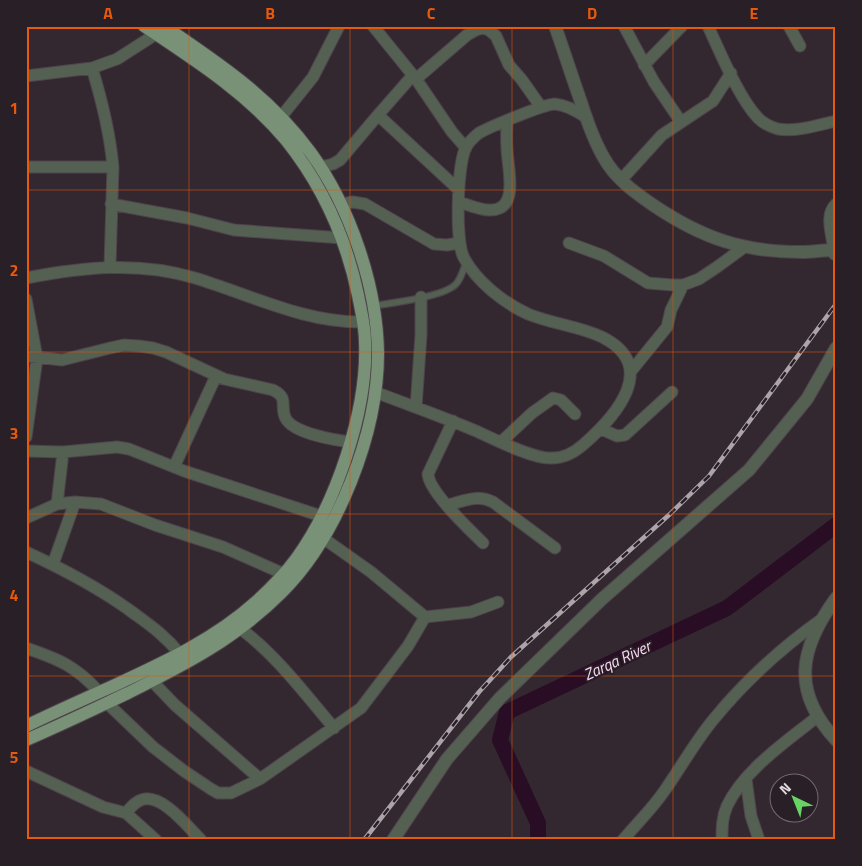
<svg xmlns="http://www.w3.org/2000/svg" width="862" height="866" font-family="'Titillium Web',sans-serif">
<style>
.lines{fill:none;stroke-linecap:round;stroke-linejoin:round}
.river{stroke:#290d24;stroke-width:16}
.service-casing{stroke:#4f444c;stroke-width:8}
.minor-casing{stroke:#4f444c;stroke-width:13}
.tertiary-casing{stroke:#4f444c;stroke-width:14}
.primary-casing{stroke:#4f444c;stroke-width:14}
.service{stroke:#536052;stroke-width:5.5}
.minor{stroke:#536052;stroke-width:11}
.tertiary{stroke:#536052;stroke-width:12}
.primary{stroke:#799277;stroke-width:12}
.rail-casing{stroke:#aca4aa;stroke-width:4.5}
.rail{stroke:#291f26;stroke-width:2.5;stroke-dasharray:8;stroke-linecap:butt}
.grid{fill:none;stroke:#e8590c;stroke-width:1;stroke-opacity:0.55}
.labels{text-anchor:middle;stroke-width:4;stroke-linejoin:round;paint-order:stroke}
.water-label{font-size:16px;font-style:italic;fill:#fbd7f3;stroke:#291f26}
.neatline{fill:none;stroke:#e8590c;stroke-width:2}
.grid-label{font-size:16px;text-anchor:middle;font-weight:bold;fill:#e8590c}
</style>
<rect width="100%" height="100%" fill="#332830"/>
<g class="lines">
<path class="river" d="M538 840V823L500 740 507 712 727 608 836 525"/>
<g class="service-casing">
<path id="service" d="M373 306C391 303 444 297 456 284 461 279 463 270 466 263"/>
</g>
<g class="minor-casing">
<path id="minor" d="M373 26 416 79 452 132 466 148
M624 26 654 82 681 122
M708 26C720 52 739 98 758 118 763 123 771 127 778 129 797 132 818 125 836 121
M789 26 800 46
M644 65 682 26
M92 68C102 101 110 133 113 167L110 266
M26 76 92 68 117 59 156 34
M416 79 467 35 476 30 483 28 489 30 496 36 509 65 522 80 541 107
M378 115 413 75
M281 117 313 77 339 26
M26 167H113
M321 167 333 164 340 160 378 115 459 190
M621 180 662 135 713 101 731 73
M459 202C469 205 479 210 489 210 521 211 507 167 507 148 506 139 507 130 507 121
M111 204 187 218 234 230 342 238
M341 204 353 202 365 204 434 244 447 245 459 243
M569 243 604 256 648 283 673 285H683L699 279 717 267 743 248
M834 254C834 238 823 216 836 204
M26 278C83 267 139 261 195 278 251 295 305 323 363 322
M26 299 37 358 26 437
M26 356 62 360 110 348 124 345 139 346 153 348 166 352 224 379 273 390C289 398 280 405 285 417 291 433 335 440 350 442
M632 370 667 327 671 310 683 285
M375 392C409 405 443 417 476 431 494 439 531 458 549 458 563 459 574 453 584 444 616 416 660 366 602 337 579 326 552 324 528 314 504 303 477 282 464 258 455 242 457 165 466 147 469 142 474 137 479 133 490 127 544 104 555 104 567 105 577 111 587 118
M416 407 421 335V297
M453 421 428 474C429 492 469 529 483 543
M601 429 617 436 625 435 672 392
M501 442 532 413 553 398 561 400 575 414
M26 451 63 452 117 447 129 449 184 471 321 516
M174 467 216 376
M57 504 63 452
M448 505C465 501 476 494 493 502L555 548
M26 518 57 504 75 502 101 504 155 525 223 547 284 574
M323 538 371 572 425 617 471 612 498 602
M26 552C63 569 94 585 128 609 148 624 164 634 180 654
M53 564 75 502
M241 629C277 656 305 694 334 728
M26 648C58 659 76 666 99 692
M152 681 175 705 260 779
M107 703 153 747 184 771 211 789 218 793H231L260 779 361 708 408 646 425 617
M26 771 103 807 126 813 156 840
M746 779 751 816 759 840
M126 813C130 808 135 802 141 800 161 792 188 827 201 840
M623 840C637 823 653 808 665 790 681 767 695 742 713 720 745 681 781 648 822 619
M722 840C722 828 722 817 727 806 744 770 787 741 817 717"/>
</g>
<g class="tertiary-casing">
<path id="tertiary" d="M555 26C564 51 572 77 581 102 587 121 594 141 604 158 615 178 634 192 653 205 702 238 742 252 802 252 813 252 824 250 836 250
M836 598C799 649 791 691 836 740
M393 840 447 759 500 698 602 599 749 470 807 399 836 348"/>
</g>
<g class="primary-casing">
<path id="primary" d="M26 726C55 712 84 699 113 686 165 662 215 639 257 601 271 588 285 574 296 559 336 504 368 410 365 342 365 326 361 311 358 295 346 238 322 185 286 140 247 93 195 60 144 26
M26 740C61 725 94 709 128 693 186 664 235 639 282 592 338 536 378 433 378 353 377 286 350 207 311 153 270 97 221 65 164 26"/>
</g>
<use href="#service" class="service"/>
<use href="#minor" class="minor"/>
<use href="#tertiary" class="tertiary"/>
<use href="#primary" class="primary"/>
<g class="rail-casing">
<path id="rail" d="M364 840 479 692 511 657 670 514 709 476 836 304"/>
</g>
<use href="#rail" class="rail"/>
</g>
<path class="grid" d="M189 26V840M350 26V840M512 26V840M673 26V840M26 190H836M26 352H836M26 514H836M26 676H836"/>
<g class="labels">
<g class="water-label">
<text transform="translate(617 660) rotate(-25)" y="6">Zarqa River</text>
</g>
</g>
<rect width="862" height="866" fill="none" stroke="#291f26" stroke-width="55"/>
<g transform="translate(794 798) rotate(317)"><circle r="24" fill="#291f26" stroke="#72696f"/>
<path d="M0-4L9 19L0 12L-9 19Z" fill="#68d465"/>
<text y="-8" font-size="14" font-weight="bold" text-anchor="middle" fill="#dfd8dd">N</text>
</g>
<rect x="28" y="28" width="806" height="810" class="neatline"/>
<g class="grid-label">
<text x="108" y="19">A</text>
<text x="270" y="19">B</text>
<text x="431" y="19">C</text>
<text x="592" y="19">D</text>
<text x="754" y="19">E</text>
<text x="14" y="114">1</text>
<text x="14" y="276">2</text>
<text x="14" y="439">3</text>
<text x="14" y="601">4</text>
<text x="14" y="763">5</text>
</g>
</svg>
